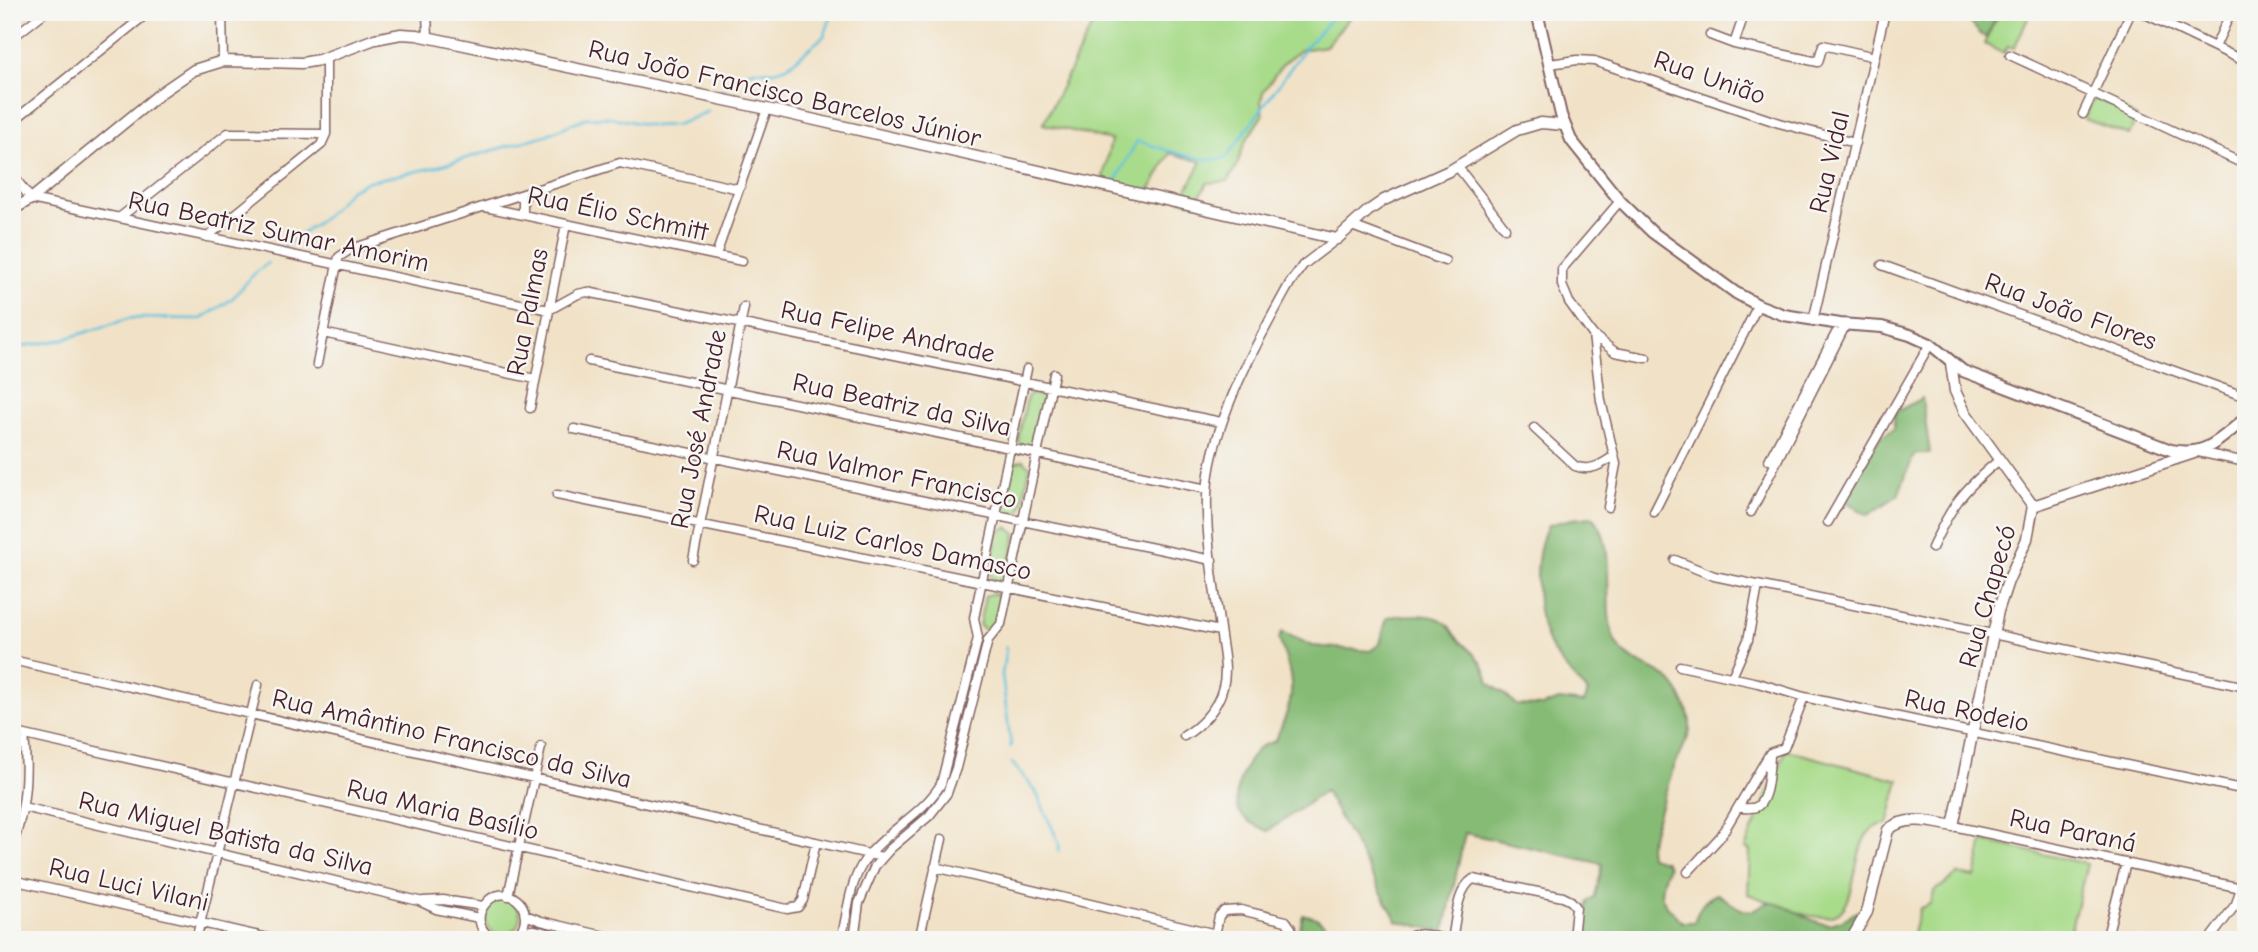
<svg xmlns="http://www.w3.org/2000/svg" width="2258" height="952" font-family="'Comic Neue',sans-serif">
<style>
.green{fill:#a8db8a;stroke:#797d5a;stroke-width:2}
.forest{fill:#86bb76;stroke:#686d50;stroke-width:2}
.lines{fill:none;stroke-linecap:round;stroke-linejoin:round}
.stream{stroke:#5fc1de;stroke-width:2.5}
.minor-casing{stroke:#846362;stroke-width:11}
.tertiary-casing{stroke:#846362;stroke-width:13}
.secondary-casing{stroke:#846362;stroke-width:14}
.minor{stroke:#fff;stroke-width:8}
.tertiary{stroke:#fff;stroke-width:10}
.secondary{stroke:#fff;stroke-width:10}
.labels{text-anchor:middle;stroke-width:5;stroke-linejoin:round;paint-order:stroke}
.street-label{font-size:26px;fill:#4a1f2b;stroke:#f6f6f2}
</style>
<rect width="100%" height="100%" fill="#f6f6f2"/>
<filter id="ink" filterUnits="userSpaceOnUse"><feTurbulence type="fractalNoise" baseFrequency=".0143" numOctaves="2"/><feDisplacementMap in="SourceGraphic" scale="14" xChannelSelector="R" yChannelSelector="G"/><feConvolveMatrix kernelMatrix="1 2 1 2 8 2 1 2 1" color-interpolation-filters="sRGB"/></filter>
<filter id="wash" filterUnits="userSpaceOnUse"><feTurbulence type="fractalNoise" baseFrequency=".00686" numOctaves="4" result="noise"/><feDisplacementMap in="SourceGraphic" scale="28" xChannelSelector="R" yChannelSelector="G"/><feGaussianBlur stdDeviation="1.57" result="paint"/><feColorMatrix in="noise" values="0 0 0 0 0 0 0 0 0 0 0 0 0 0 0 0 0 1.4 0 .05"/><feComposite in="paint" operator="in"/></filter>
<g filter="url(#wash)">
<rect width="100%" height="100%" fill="#f1e2c7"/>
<path class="green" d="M1099 12H1354L1326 46 1300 50 1282 65 1263 92 1261 102 1263 114 1244 144 1237 165 1228 181 1207 183 1196 203 1181 200 1202 162 1170 153 1149 192 1102 182 1111 140 1043 124Z
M1999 12H2031L2014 48 2008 46 2004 53 1984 44Z
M2094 98 2137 117 2129 135 2084 119Z
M1033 393 1041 394 1045 400 1036 444 1028 449 1023 448 1018 441 1027 397Z
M1023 460 1030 467 1021 511 1014 516 1009 515 1004 509 1012 464Z
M1008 527 1016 534 1007 578 999 583 994 582 990 575 998 531Z
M993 593 997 595 1001 601C999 613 1000 630 987 631L979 625 985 596Z
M1786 750 1899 780 1888 824C1841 824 1869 916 1826 917 1801 918 1772 902 1748 894L1750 850 1745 848Z
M1983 841 2087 864 2068 940H1911L1920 908 1930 904 1935 891 1958 874 1975 877Z
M484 916a18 18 0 1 1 36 0a18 18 0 1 1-36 0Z"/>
<path class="forest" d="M1935 12H1999L1986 38C1978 33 1976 28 1969 22 1960 14 1946 14 1935 12Z
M1922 398 1930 453 1914 455 1898 495 1868 515 1844 500 1880 437 1894 429V413Z
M1593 517C1619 544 1600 609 1615 641 1625 662 1650 665 1667 678 1678 686 1690 711 1690 725 1691 737 1679 753 1675 764 1665 791 1657 819 1649 846L1650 857 1665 861 1668 866C1656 898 1659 897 1682 922H1694C1699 908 1703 900 1717 894 1727 899 1741 913 1751 911 1758 909 1763 902 1771 903 1777 903 1786 907 1792 910 1822 925 1827 931 1858 911L1861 914 1847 940H1813L1802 935 1786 933 1769 940H1584L1588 902 1595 896 1603 864 1465 833 1444 932 1397 921 1325 791 1268 831C1258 826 1246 822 1240 813 1229 796 1246 760 1260 747 1264 744 1271 743 1275 741 1296 695 1296 686 1279 639L1282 632 1313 646 1370 651 1380 644 1387 617C1404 616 1434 611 1447 624 1451 628 1453 634 1457 638 1475 657 1482 655 1489 683L1503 693 1516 705 1543 706 1559 700 1584 703 1588 692C1575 678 1559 663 1550 646 1534 614 1532 557 1548 525L1571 519Z
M1303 915C1319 915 1321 924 1333 932 1339 936 1348 937 1356 940H1297Z"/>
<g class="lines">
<path class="stream" d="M720 94 737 75 755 70 774 71 787 67 824 36 833 12
M1114 184 1137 141C1160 147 1206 166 1227 157L1305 48 1337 12
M282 248 326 216 350 190 369 181 432 168 546 135 585 118 609 117 653 126 676 125 709 111
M12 348 61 340 131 318 201 319 232 299 254 274 268 263
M1006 647 1002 675 1011 747
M1012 763 1035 790 1059 843V851"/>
</g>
</g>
<g filter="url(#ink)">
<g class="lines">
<g class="minor-casing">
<path id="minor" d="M222 12 223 61
M427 12 428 37
M1745 12 1734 44 1818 62 1823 45 1875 57
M2141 12 2246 62
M1710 35 1734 44
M12 38 45 12
M2215 47 2231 12
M2010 55 2246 165
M1550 64 1577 60 1594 61 1779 123 1855 143
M2083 114 2131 12
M12 122 149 12
M1457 166 1505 228
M12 174 31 199 549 310 578 294 587 292 1221 422
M485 207 742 261
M523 215V200L529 192
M119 218 228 133 326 134
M1352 226 1445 261
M207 237 321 145 326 134V57
M716 255 767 109
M1882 265 2246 397
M1813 321 1885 12
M323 333 535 379
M1593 335 1615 352 1646 358
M589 361 1207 489
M317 364 337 264 339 257 351 249 620 163 739 189
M530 408 566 224
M1534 428 1575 466C1590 472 1601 465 1614 456
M574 429 1212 560
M2198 452 2246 462
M1769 460 1836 333
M557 495 1220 631
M1608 507 1616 464 1601 401 1593 335 1569 302 1562 285V269L1620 201
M1654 512 1758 305
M1751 512 1846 324
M1828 522 1930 344
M1932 548C1951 506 1962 491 1998 461
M693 560 744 307
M1675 560 1714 576 2246 687
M978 638 974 618 1027 369
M988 640 1001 624 1054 374
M12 660 882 857
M1680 666 1758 683 1804 697 2246 790
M1732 677 1748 640 1758 586
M12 732 787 909 798 907 803 900 816 842
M1184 736C1201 726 1218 708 1223 687 1228 669 1222 647 1220 629 1214 585 1202 517 1209 474 1219 409 1258 341 1290 283L1303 265 1337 239
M23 807 419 901 436 909 479 918
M1738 808C1743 808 1751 809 1756 807 1769 801 1769 768 1770 756
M1953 826 2246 889
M12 846C26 809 28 773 24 735
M935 867 1216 934
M1688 872 1721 836 1770 753 1784 748 1804 697
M12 880 277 940
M508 896 541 747
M423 901 443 900 483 906
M525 915 541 921 621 940
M521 931 534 930 576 940
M2130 939 2133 940
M196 940 258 685
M496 940C457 923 497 874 521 904 527 913 526 922 521 931L508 940
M841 940C848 912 849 881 867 857 889 829 922 815 941 784L978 638
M854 940 859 903 875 866 890 849 929 816 947 793 956 768 988 640
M919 940 942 839
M1214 940 1219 916 1224 911 1241 910 1286 921 1291 928 1289 940
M1406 940C1417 929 1435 937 1449 940
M1452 940C1456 922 1456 890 1473 879L1563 897 1571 901 1576 907 1573 940
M2106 940 2126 863
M2209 940 2236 904 2246 871"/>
</g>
<g class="tertiary-casing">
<path id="tertiary" d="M12 210 31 199 162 92 194 70 223 61 302 63 319 60 375 39 401 34 417 35 767 109 1337 239 1368 211 1384 200 1451 170 1517 130 1541 123 1564 125
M1951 363 1955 391 1965 412 2033 506
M1851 940 1867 912 1888 830C1905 814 1933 822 1953 826L1998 611 2008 581 2027 539 2033 506 2194 453"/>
</g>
<g class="secondary-casing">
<path id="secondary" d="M1537 12 1561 115 1571 140 1620 201 1652 232 1736 293 1758 305 1784 315 1840 324 1882 327 1910 335 1930 344 1963 371 2171 450C2207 457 2220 439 2246 418"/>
</g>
<use href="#minor" class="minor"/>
<use href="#tertiary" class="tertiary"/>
<use href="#secondary" class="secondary"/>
</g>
</g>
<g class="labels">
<g class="street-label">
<text transform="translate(1710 77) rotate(19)" y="9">Rua União</text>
<text transform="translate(785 93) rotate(13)" y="9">Rua João Francisco Barcelos Júnior</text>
<text transform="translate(1829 162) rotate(-77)" y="9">Rua Vidal</text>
<text transform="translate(618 213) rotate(12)" y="9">Rua Élio Schmitt</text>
<text transform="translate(279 231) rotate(12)" y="9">Rua Beatriz Sumar Amorim</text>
<text transform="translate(2071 311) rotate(20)" y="9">Rua João Flores</text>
<text transform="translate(527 312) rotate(-79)" y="9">Rua Palmas</text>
<text transform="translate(888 331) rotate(12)" y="9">Rua Felipe Andrade</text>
<text transform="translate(902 404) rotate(12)" y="9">Rua Beatriz da Silva</text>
<text transform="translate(698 429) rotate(-79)" y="9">Rua José Andrade</text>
<text transform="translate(897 474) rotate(12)" y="9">Rua Valmor Francisco</text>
<text transform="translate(893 542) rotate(12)" y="9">Rua Luiz Carlos Damasco</text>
<text transform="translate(1987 596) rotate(-74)" y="9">Rua Chapecó</text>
<text transform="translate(1967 710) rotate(12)" y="9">Rua Rodeio</text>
<text transform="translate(452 738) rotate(13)" y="9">Rua Amântino Francisco da Silva</text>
<text transform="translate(443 809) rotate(13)" y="9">Rua Maria Basílio</text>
<text transform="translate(2073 830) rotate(12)" y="9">Rua Paraná</text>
<text transform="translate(226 833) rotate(13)" y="9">Rua Miguel Batista da Silva</text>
<text transform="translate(129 884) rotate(13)" y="9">Rua Luci Vilani</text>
</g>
</g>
<rect width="2258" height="952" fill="none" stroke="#f6f6f2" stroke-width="42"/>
</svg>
